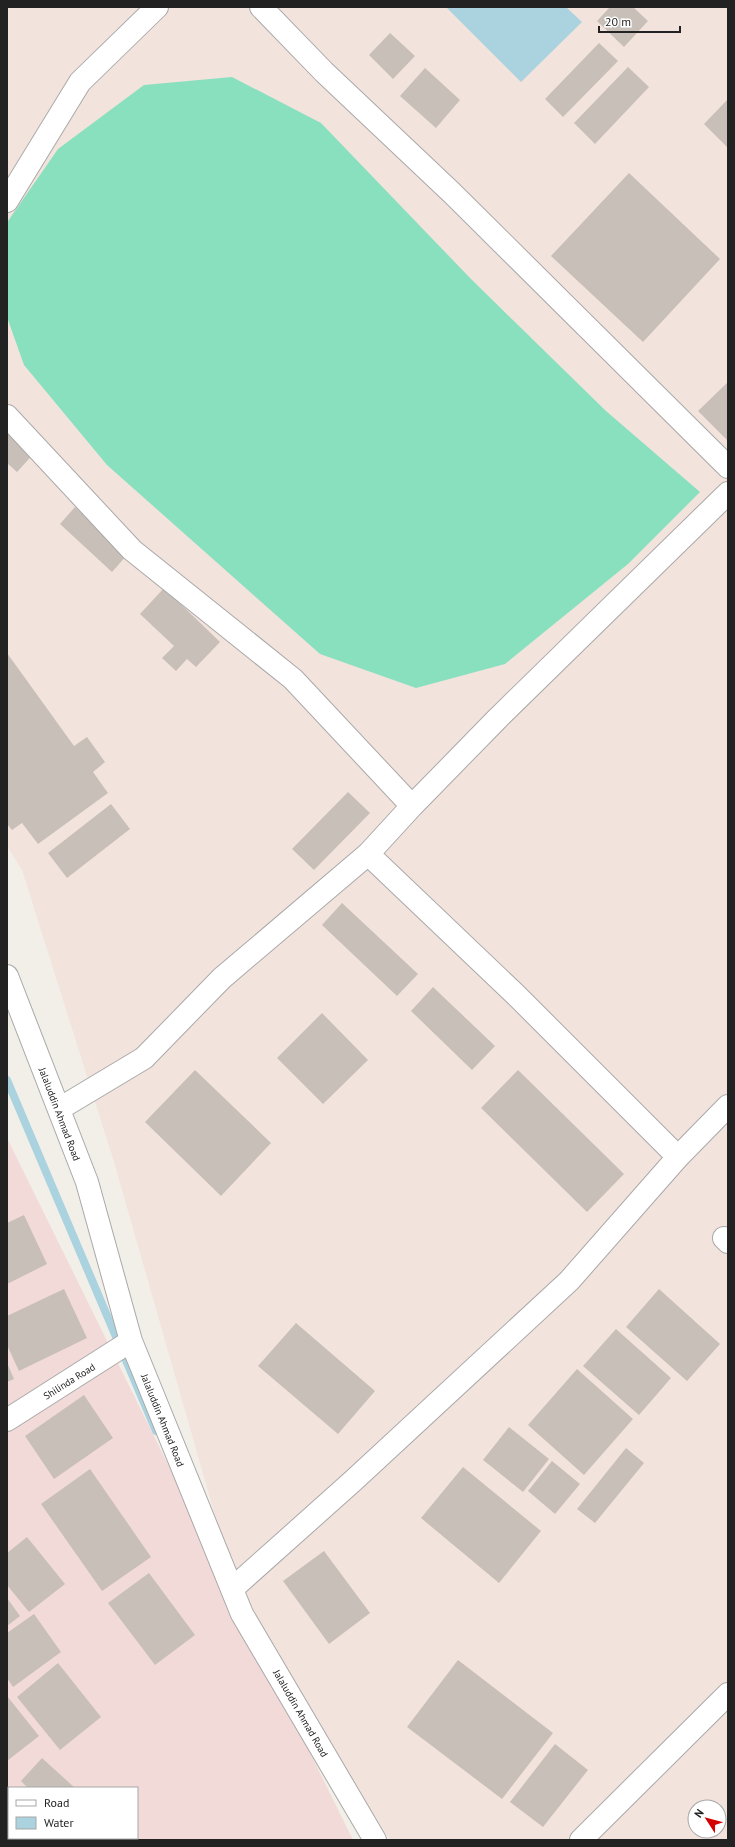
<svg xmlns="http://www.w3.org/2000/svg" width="735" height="1847" font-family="'PT Sans',sans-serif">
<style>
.commercial{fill:#f2dad9;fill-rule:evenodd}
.military{fill:#f3e3dd;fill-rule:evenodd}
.pitch{fill:#88e0be}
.water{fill:#aad3df}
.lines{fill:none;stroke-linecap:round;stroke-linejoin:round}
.stream{stroke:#aad3df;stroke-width:8}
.building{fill:#c7bfb8}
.minor-casing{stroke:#a9a9a9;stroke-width:24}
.minor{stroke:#fff;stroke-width:22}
.labels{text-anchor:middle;stroke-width:3;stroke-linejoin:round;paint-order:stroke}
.street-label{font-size:10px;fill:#222;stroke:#fff}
</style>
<rect width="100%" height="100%" fill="#f2efe9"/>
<path class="commercial" d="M7 1138 353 1840H7ZM9 1788H137V1838H9Z"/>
<path class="military" d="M7 7H728V1840H390L243 1614 114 1162 22 870 7 846ZM695 1807H719V1831H695Z"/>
<path class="pitch" d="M232 77 321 123 471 279 606 411 700 492 628 564 505 664 416 688 320 654 107 465 24 365 7 317 8 221 58 149 144 85Z"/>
<path class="water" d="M446 7H566L582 22 521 82Z"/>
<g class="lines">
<path class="stream" d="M7 1080 156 1431"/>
</g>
<path class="building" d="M610 7H633L648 21 624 47 597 21Z
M390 33 415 56 393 79 369 55Z
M599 43 618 61 563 117 545 99Z
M628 67 649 87 595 144 574 123Z
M425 68 460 100 436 128 400 96Z
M728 99V148L704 124Z
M629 173 720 259 643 342 551 256Z
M728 382V441L698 411Z
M7 422 37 450 17 472 7 463Z
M75 507 128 554 112 572 60 524Z
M164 588 220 642 196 667 187 659 176 671 162 658 174 646 140 614Z
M7 653 74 746 87 737 105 762 93 772 108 793 38 844 22 823 12 830 7 824Z
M348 792 370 813 314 870 292 849Z
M111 804 130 829 67 878 48 853Z
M342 903 418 974 397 996 322 925Z
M433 987 495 1046 472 1070 411 1011Z
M322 1013 368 1060 323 1104 277 1058Z
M195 1070 271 1143 221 1196 145 1122Z
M518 1070 624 1174 587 1212 481 1108Z
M24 1215 47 1264 7 1284V1223Z
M64 1289 87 1338 19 1371 7 1345V1316Z
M659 1289 720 1344 687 1381 626 1327Z
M296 1323 375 1391 338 1434 258 1366Z
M616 1329 671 1378 639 1415 583 1366Z
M7 1363 14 1379 7 1382Z
M577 1369 633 1419 584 1475 528 1425Z
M84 1395 113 1438 54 1479 25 1436Z
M509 1427 549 1459 523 1492 483 1460Z
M626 1448 644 1463 595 1523 577 1509Z
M552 1461 580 1484 555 1514 528 1491Z
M463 1467 541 1531 499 1583 421 1518Z
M90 1469 151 1557 102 1591 41 1504Z
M27 1537 65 1584 29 1612 7 1585V1553Z
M324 1551 370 1613 329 1644 283 1581Z
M149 1573 195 1635 155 1665 108 1603Z
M7 1598 20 1616 7 1626Z
M34 1614 61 1652 13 1687 7 1678V1633Z
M458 1660 553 1733 502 1799 407 1727Z
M58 1663 101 1717 60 1750 17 1697Z
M7 1696 39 1736 7 1761Z
M555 1744 588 1770 543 1827 510 1802Z
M42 1758 75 1788H28L21 1781Z
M7 1791 9 1792V1828L7 1830Z
M28 1838H52L54 1840H26Z"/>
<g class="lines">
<g class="minor-casing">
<path id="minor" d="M261 7 324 72 452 193 728 467
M7 201 80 82 157 7
M7 416 132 550 293 679 412 806
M368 854 516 995 678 1157
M7 976 87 1182 131 1341 242 1614 375 1840
M59 1109 144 1058 222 978 368 854 412 806 499 717 728 493
M724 1238 728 1242
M7 1420 131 1341
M232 1589 354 1480 569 1281 678 1157 728 1106
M12 1840 14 1838
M581 1840 728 1694"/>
</g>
<use href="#minor" class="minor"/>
</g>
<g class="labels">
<g class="street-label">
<text transform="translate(60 1114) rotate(69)" y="4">Jalaluddin Ahmad Road</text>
<text transform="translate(69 1381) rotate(-32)" y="4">Shilinda Road</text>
<text transform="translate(163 1420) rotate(68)" y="4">Jalaluddin Ahmad Road</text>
<text transform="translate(301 1713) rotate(60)" y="4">Jalaluddin Ahmad Road</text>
</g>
</g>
<rect width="735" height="1847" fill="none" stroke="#222222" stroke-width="16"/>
<rect x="8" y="1787" width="130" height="52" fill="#ffffff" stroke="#a7a7a7"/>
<rect x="16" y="1800" width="20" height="6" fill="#ffffff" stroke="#a7a7a7"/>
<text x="44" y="1807" font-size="12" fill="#222222">Road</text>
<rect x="16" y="1817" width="20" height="12" fill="#aad3df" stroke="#a7a7a7"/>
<text x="44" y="1827" font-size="12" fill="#222222">Water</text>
<g transform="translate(707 1819) rotate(306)"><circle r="19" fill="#ffffff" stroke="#a7a7a7"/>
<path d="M0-3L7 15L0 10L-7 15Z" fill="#d40000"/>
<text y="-6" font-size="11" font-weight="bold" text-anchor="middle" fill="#222222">N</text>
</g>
<path d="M599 26v6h81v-6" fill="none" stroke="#222222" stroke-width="2"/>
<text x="605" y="26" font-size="12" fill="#222222" stroke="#ffffff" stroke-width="3" paint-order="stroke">20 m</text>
</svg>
